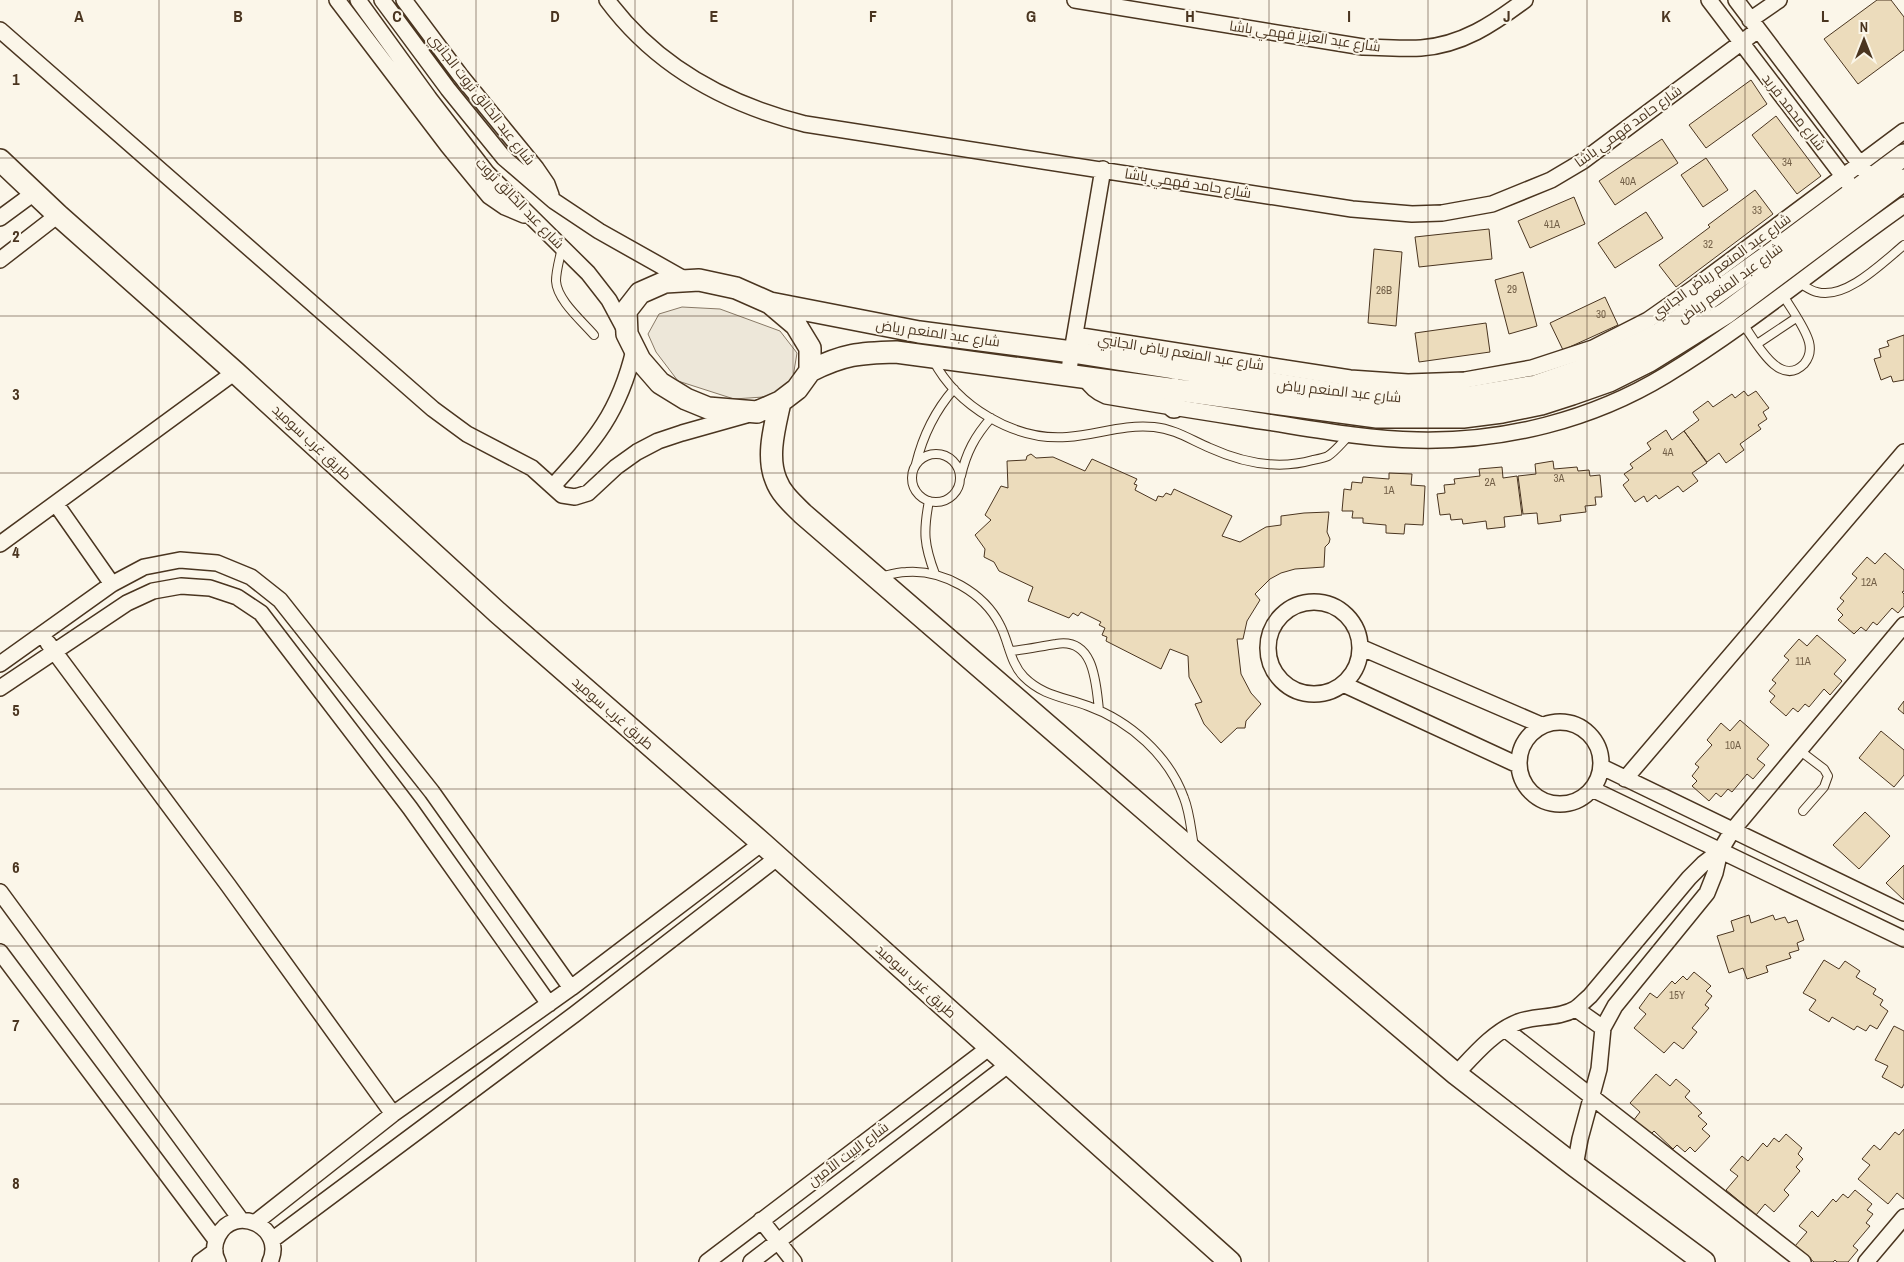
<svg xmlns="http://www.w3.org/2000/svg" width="1904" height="1262" font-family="'Archivo Narrow',Cairo,sans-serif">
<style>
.parking{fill:#ede7d9;stroke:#887966}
.building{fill:#ecdcbc;stroke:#4a3520}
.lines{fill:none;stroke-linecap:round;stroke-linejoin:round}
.lane-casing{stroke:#4a3520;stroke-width:10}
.street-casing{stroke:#4a3520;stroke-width:18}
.secondary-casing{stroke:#4a3520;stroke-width:24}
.lane{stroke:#fbf6e9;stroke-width:8}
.street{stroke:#fbf6e9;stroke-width:15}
.secondary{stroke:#fbf6e9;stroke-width:21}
.grid{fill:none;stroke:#4a3520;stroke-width:1;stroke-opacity:0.55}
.labels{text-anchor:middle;stroke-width:4;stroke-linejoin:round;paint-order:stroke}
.number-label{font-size:11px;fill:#725f47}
.street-label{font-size:14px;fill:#4a3520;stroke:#fbf6e9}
.grid-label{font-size:16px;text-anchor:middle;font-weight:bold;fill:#4a3520;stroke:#fbf6e9;stroke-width:4;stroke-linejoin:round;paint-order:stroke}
</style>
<rect width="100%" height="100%" fill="#fbf6e9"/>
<path class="parking" d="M682 307 720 309 780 331 797 353 792 383 778 396 734 399 678 381 656 352 648 334 659 314Z"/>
<path class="building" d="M1877 0H1891L1904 17V50L1858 84 1824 39Z
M1751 80 1767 104 1706 148 1689 125Z
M1776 116 1821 176 1797 194 1752 135Z
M1662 139 1678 163 1615 205 1599 181Z
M1706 158 1728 190 1703 207 1681 175Z
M1755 190 1773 214 1676 287 1659 265 1710 227 1708 225Z
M1574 197 1585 224 1530 248 1518 221Z
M1646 212 1663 238 1615 268 1598 243Z
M1489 229 1492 259 1419 267 1415 237Z
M1374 249 1402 252 1396 326 1368 323Z
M1523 272 1537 326 1509 334 1495 280Z
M1605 297 1618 325 1563 350 1550 323Z
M1486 323 1490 352 1419 362 1415 333Z
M1904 335V380L1893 382 1891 376 1881 380 1874 359 1881 357 1879 349 1889 346 1887 341Z
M1744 391 1748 396 1756 391 1769 408 1763 412 1767 419 1758 425 1761 429 1740 444 1744 450 1726 463 1719 453 1707 462 1684 431 1699 420 1693 412 1708 401 1713 407 1732 394 1735 398Z
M1666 430 1672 440 1684 431 1707 463 1692 473 1698 481 1683 492 1678 486 1659 499 1656 495 1647 502 1644 496 1635 502 1623 485 1629 480 1624 474 1633 468 1630 464 1651 449 1647 443Z
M1031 454 1036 458 1053 457 1085 471 1092 459 1137 479 1134 484 1137 485 1135 490 1156 501 1158 496 1163 497 1166 493 1171 495 1174 489 1232 516 1222 536 1240 542 1266 527 1281 525V516L1304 513 1329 512 1327 532 1330 539 1329 543 1325 547 1324 567 1295 569 1281 573 1270 579 1255 594 1260 600 1247 621 1243 639H1237L1241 674 1251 693 1261 704 1246 721 1245 728H1237L1221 743 1204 724 1195 704 1202 702 1189 677 1188 656 1170 649 1161 669 1106 641 1107 637 1102 635 1105 628 1099 625 1101 622 1081 612 1078 616 1073 613 1069 618 1028 601 1033 587 999 571 994 562 984 557 985 549 975 535 991 520 985 515 1001 486 1008 488 1007 461 1026 460 1027 456Z
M1553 461 1554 469 1577 467 1578 471 1589 470 1590 476 1600 475 1602 497H1595L1596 505 1585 506 1586 512 1560 515 1561 521 1538 524 1537 513 1523 514 1518 476 1536 474 1535 464Z
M1502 467 1503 478 1517 476 1522 515 1504 517 1505 527 1487 529 1486 521 1463 524 1462 519 1451 520 1450 514 1440 515 1437 494 1445 493 1444 485 1455 484 1454 479 1480 476 1479 469Z
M1389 473 1412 474 1411 485 1425 486 1423 525 1405 524 1404 534 1386 533V525L1363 523V518H1352L1353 511H1342L1344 489 1351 490 1352 482 1362 483 1363 477 1389 479Z
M1885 553 1904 570V591L1902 592 1904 594V606L1898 613 1892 608 1877 625 1873 622 1866 631 1861 627 1854 634 1838 620 1843 615 1837 609 1844 601 1840 598 1857 578 1852 574 1867 557 1875 564Z
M1817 635 1846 660 1834 674 1842 681 1830 695 1824 689 1809 707 1805 704 1798 712 1793 708 1786 716 1770 702 1775 696 1769 691 1776 683 1772 680 1789 660 1784 656 1799 639 1807 646Z
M1904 701V714L1898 709Z
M1740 720 1769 745 1757 759 1765 765 1753 779 1747 774 1732 792 1728 789 1721 797 1716 793 1709 801 1692 786 1697 781 1692 776 1699 767 1695 764 1712 745 1707 740 1721 723 1730 731Z
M1881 731 1904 750V775L1894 787 1859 758Z
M1865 812 1890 836 1859 869 1833 845Z
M1904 865V900L1886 883Z
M1749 915 1751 923 1773 915 1775 920 1785 917 1788 923 1797 920 1804 940 1797 943 1799 950 1789 953 1791 958 1766 966 1768 972 1747 979 1743 968 1729 973 1717 936 1734 931 1731 921Z
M1824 960 1839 969 1845 961 1860 971 1856 977 1876 989 1873 994 1883 1000 1880 1005 1888 1011 1877 1029 1870 1025 1866 1031 1857 1026 1854 1030 1832 1017 1829 1022 1809 1010 1816 1000 1803 993Z
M1694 972 1711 986 1706 991 1712 996 1705 1005 1709 1008 1692 1028 1697 1032 1683 1049 1674 1042 1664 1053 1634 1028 1646 1014 1639 1008 1650 993 1657 998 1672 981 1675 984 1683 976 1687 980Z
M1894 1026 1904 1031V1084L1902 1088 1882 1077 1888 1066 1875 1060Z
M1656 1074 1670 1086 1676 1079 1690 1091 1685 1097 1702 1113 1698 1116 1707 1124 1702 1129 1710 1136 1695 1152 1690 1147 1685 1152 1677 1145 1673 1149 1654 1131 1649 1136 1633 1121 1640 1112 1630 1103Z
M1904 1129V1199L1897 1193 1888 1204 1858 1179 1870 1165 1862 1159 1874 1145 1880 1150 1895 1132 1899 1135Z
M1786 1134 1802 1148 1798 1154 1803 1159 1796 1167 1800 1171 1784 1190 1789 1195 1774 1212 1765 1204 1756 1215 1726 1190 1738 1176 1730 1170 1742 1156 1748 1161 1763 1143 1767 1147 1774 1138 1779 1142Z
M1855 1190 1872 1204 1867 1210 1873 1214 1866 1223 1870 1226 1853 1246 1858 1250 1848 1262H1837L1835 1260 1833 1262H1814L1795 1246 1807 1232 1799 1226 1812 1211 1818 1217 1833 1199 1836 1202 1843 1194 1848 1198Z"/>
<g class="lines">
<g class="lane-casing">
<path id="lane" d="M562 247C560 258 556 270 556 281 557 300 582 321 594 335
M1799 283C1805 286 1811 291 1817 292 1846 300 1883 262 1904 245
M1743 324C1755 340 1779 389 1804 364 1809 358 1811 350 1809 342 1805 327 1791 309 1783 295
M1757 344 1796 318
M933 360C957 406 1014 441 1067 437 1098 435 1122 424 1154 427 1175 429 1191 440 1210 448 1243 463 1278 470 1313 460 1318 459 1324 458 1328 456 1336 451 1343 441 1350 435
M912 478a24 24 0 1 1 48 0a24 24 0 1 1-48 0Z
M916 464C923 435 934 412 954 389
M961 476C966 453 975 436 991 418
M929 501C923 532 924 545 935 574
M880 577C888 575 897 572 906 572 943 569 984 593 1000 625 1009 642 1010 663 1024 677 1043 696 1064 697 1088 706 1130 721 1169 756 1184 798 1190 813 1191 831 1194 846
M1010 651C1026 650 1041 646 1056 644 1095 637 1096 685 1099 710
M1799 750 1824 769 1828 776 1824 787 1803 811"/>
</g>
<g class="street-casing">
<path id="street" d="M337 0 448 146 489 196 505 207 524 215
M358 0 429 98 487 173 588 273 609 300 625 330
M382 0 448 89 504 158 554 201 599 231 686 280
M404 0 460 75 536 168 547 184 551 195
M607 0C656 66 725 104 805 124L1352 209 1412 214 1442 213 1492 204 1551 180 1583 161 1758 30
M1075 0 1363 47C1382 47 1402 49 1421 48 1462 45 1493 24 1525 0
M1709 0 1849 184
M1736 0 1866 172
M1750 20 1779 0
M0 30 433 409 467 434 532 468 562 495 575 497 588 493 616 467 637 452 658 441 682 433 746 415
M0 218 34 193
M0 260 58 215
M1075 335 1350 378 1408 382 1465 380 1532 368 1593 348 1648 320 1695 287 1904 131
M1068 375 1103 169
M1085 378C1091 387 1096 392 1106 396 1158 405 1210 413 1261 421 1313 429 1365 439 1417 440 1504 442 1592 420 1666 375 1750 324 1824 261 1904 205
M553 486C595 440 619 413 634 350
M56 504 112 584
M0 544 235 372
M1268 648a46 46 0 1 1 92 0a46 46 0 1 1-92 0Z
M48 643 228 885 393 1114
M1360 647 1541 725
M0 664 112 584 144 567 180 560 217 563 251 577 280 600 432 792 571 988
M1343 684 1518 765
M0 688 127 603 153 591 181 586 210 588 237 597 261 613 410 808 549 1004
M1519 763a41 41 0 1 1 82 0a41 41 0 1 1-82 0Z
M1602 767 1904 913
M1625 779 1904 452
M1592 789 1904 939
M0 892 241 1220
M0 952 216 1240
M1576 1009 1603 1028
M1505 1029 1803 1262
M1456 1074C1474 1055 1493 1032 1518 1022 1537 1015 1558 1019 1575 1009 1580 1006 1585 1000 1590 996L1689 878 1703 864 1720 851
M1575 1166 1580 1139 1599 1069 1603 1028 1615 1006 1707 893 1715 873 1720 851 1732 831 1904 625
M761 1220 794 1262
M256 1222 393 1114 571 988 762 843
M272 1240 575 1014 777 858
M200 1262 215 1251
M218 1262C213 1253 214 1244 218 1236 234 1203 286 1227 270 1262
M707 1262 990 1047
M751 1262 1009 1064
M1866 1262 1904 1217"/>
</g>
<g class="secondary-casing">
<path id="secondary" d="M0 160 58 215 235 372 497 612 762 843 1230 1262
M699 280 736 288 770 303 796 325 810 348V371L797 389 780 402 757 412 708 408 686 399 660 383 640 360 627 334 626 311 640 293 665 282Z
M770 303 919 332 1072 352 1340 394 1402 399 1469 397 1536 386 1599 364 1659 334 1771 254 1904 155
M810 371C844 354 859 353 896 352L1377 417H1463L1502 412 1541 404 1572 394 1609 381 1649 361 1726 313 1904 180
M780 402C775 426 766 456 776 480 781 494 793 504 803 514L1195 853 1456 1074 1575 1166 1704 1262
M1174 407V389"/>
</g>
<use href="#lane" class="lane"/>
<use href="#street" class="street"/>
<use href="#secondary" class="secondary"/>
</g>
<path class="grid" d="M159 0V1262M317 0V1262M476 0V1262M635 0V1262M793 0V1262M952 0V1262M1111 0V1262M1269 0V1262M1428 0V1262M1587 0V1262M1745 0V1262M0 158H1904M0 316H1904M0 473H1904M0 631H1904M0 789H1904M0 946H1904M0 1104H1904"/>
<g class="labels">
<g class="number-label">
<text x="1787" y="166">34</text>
<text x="1628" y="185">40A</text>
<text x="1757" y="214">33</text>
<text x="1552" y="228">41A</text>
<text x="1708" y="248">32</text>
<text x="1512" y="293">29</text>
<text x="1384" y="294">26B</text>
<text x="1601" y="318">30</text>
<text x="1668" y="456">4A</text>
<text x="1559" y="482">3A</text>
<text x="1490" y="486">2A</text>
<text x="1389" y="494">1A</text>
<text x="1869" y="586">12A</text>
<text x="1803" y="665">11A</text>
<text x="1733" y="749">10A</text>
<text x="1677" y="999">15Y</text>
</g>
<g class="street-label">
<text transform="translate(1305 36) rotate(8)" y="5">شارع عبد العزيز فهمي باشا</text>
<text transform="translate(482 99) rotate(52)" y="5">شارع عبد الخالق ثروت الجانبي</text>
<text transform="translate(1794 112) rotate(52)" y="5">شارع محمد فريد</text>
<text transform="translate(1628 126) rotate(-36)" y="5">شارع حامد فهمي باشا</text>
<text transform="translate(1188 183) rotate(9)" y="5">شارع حامد فهمي باشا</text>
<text transform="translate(520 203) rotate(46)" y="5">شارع عبد الخالق ثروت</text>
<text transform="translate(1721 266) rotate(-36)" y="5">شارع عبد المنعم رياض الجانبي</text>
<text transform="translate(1730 283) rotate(-36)" y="5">شارع عبد المنعم رياض</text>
<text transform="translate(938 333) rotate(8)" y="5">شارع عبد المنعم رياض</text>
<text transform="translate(1181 352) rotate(9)" y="5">شارع عبد المنعم رياض الجانبي</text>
<text transform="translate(1339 391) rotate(6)" y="5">شارع عبد المنعم رياض</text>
<text transform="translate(312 442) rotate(43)" y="5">طريق غرب سوميد</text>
<text transform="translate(613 713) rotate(41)" y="5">طريق غرب سوميد</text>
<text transform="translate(916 981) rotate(42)" y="5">طريق غرب سوميد</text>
<text transform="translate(848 1154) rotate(-37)" y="5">شارع البيت الأمين</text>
</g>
</g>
<g class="grid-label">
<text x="79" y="22">A</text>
<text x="238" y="22">B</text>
<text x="397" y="22">C</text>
<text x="555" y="22">D</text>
<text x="714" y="22">E</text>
<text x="873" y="22">F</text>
<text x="1031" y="22">G</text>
<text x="1190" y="22">H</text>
<text x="1349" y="22">I</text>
<text x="1507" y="22">J</text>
<text x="1666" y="22">K</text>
<text x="1825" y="22">L</text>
<text x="16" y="85">1</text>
<text x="16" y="242">2</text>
<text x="16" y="400">3</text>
<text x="16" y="558">4</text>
<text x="16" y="716">5</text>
<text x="16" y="873">6</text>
<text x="16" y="1031">7</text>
<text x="16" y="1189">8</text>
</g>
<g transform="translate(1864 40)" stroke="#fbf6e9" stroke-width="4" paint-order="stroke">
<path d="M0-4L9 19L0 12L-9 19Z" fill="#4a3520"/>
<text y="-8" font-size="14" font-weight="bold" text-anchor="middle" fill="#4a3520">N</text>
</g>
</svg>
